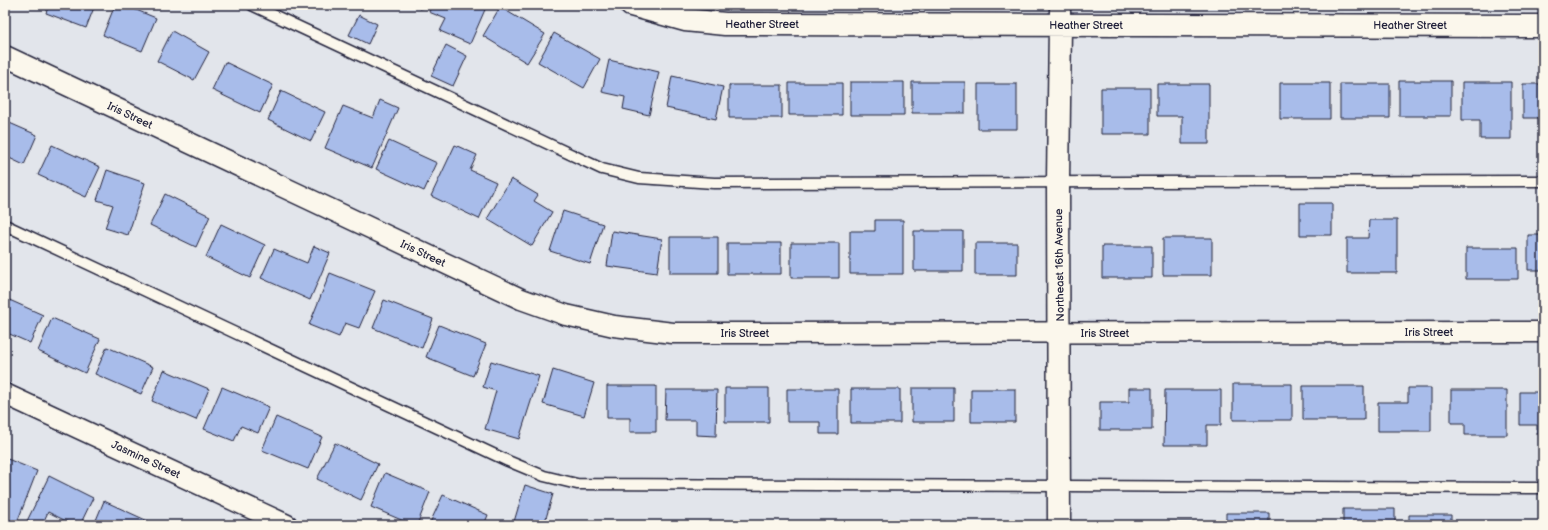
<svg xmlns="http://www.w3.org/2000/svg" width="1548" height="530" font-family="'Balsamiq Sans',sans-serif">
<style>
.building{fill:#a8bcea;stroke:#22223b}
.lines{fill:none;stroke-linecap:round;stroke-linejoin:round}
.service-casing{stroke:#22223b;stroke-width:13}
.minor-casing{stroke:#22223b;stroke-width:23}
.tertiary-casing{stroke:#22223b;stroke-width:25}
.service{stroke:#fbf7ec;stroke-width:10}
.minor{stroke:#fbf7ec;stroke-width:20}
.tertiary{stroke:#fbf7ec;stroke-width:22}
.labels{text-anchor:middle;stroke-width:3;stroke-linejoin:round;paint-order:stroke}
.street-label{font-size:11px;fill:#22223b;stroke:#fbf7ec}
</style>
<rect width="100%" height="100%" fill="#e2e5eb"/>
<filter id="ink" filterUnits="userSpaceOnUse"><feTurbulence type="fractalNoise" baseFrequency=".025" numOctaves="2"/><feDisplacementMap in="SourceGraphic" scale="8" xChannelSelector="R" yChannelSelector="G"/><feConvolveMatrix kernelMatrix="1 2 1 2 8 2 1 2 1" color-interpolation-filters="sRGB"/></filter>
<g filter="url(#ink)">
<path class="building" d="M49 5H95L86 28 46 13Z
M115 5H124L156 18 142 51 103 35Z
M413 5H423L421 9Z
M432 5H487L470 44 440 31 446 19 429 12Z
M500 7 545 34 527 63 483 36Z
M359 15 377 24 368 44 349 35Z
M172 31 209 52 194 80 157 61Z
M554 33 600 59 584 88 538 62Z
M446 45 467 56 453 86 431 76Z
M609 60 659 72 649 115 623 109 625 97 602 92Z
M225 62 273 85 260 113 212 90Z
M672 76 723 87 716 119 666 108Z
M1399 81H1451V116H1399Z
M850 82H904V115H850Z
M912 82H965V113H912Z
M1462 82H1511V139H1480V120H1462Z
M789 83H842V115H789Z
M1280 83H1330V119H1280Z
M978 84H1017V129H978Z
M1157 84H1209V144H1182V116H1157Z
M1340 84H1390V118H1340Z
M1523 84H1543V118H1523Z
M729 85H782V118H729Z
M1101 88H1150V134H1101Z
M281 91 325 112 311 141 268 120Z
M380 100 398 108 372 168 325 148 343 106 373 118Z
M5 121 37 135 24 165 5 156Z
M389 141 437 163 424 191 376 169Z
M52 145 100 167 86 197 38 175Z
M455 145 477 155 470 170 496 182 479 219 431 196Z
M107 170 145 183 128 235 105 228 113 205 97 200Z
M511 179 538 195 534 201 552 212 532 246 487 219Z
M165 194 210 216 196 247 150 225Z
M1300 203H1332V235H1300Z
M563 211 603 224 590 264 550 251Z
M875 220H903V274H850V231H875Z
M1369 220H1397V273H1347V238H1368Z
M221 224 265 245 250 278 206 257Z
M612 231 662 239 657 273 607 266Z
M914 231H963V271H914Z
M1528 235H1543V270H1528Z
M670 237H718V273H670Z
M1163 238H1212V275H1163Z
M727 243H781V274H727Z
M791 243H839V278H791Z
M975 243H1017V275H975Z
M314 246 330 253 310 300 261 278 274 249 307 263Z
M1102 246H1152V278H1102Z
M1466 248H1518V279H1466Z
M330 273 375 291 359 328 345 323 339 337 309 325Z
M5 298 43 315 30 343 5 332Z
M384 300 433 319 422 348 373 328Z
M52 318 100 339 85 373 38 351Z
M439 325 486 344 473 376 426 357Z
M107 347 153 367 141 394 95 374Z
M491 361 539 376 519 439 485 429 496 391 483 387Z
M164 370 209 389 196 420 152 401Z
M553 370 594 383 584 416 543 404Z
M1233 384H1292V420H1233Z
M607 386H656V432H630V418H607Z
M1303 386H1364V420H1303Z
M222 387 269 407 258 433 241 426 234 441 204 429Z
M725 388H769V422H725Z
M912 388H954V422H912Z
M1129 388H1152V430H1100V402H1129Z
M1408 388H1431V431H1378V402H1408Z
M787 389H838V434H820V422H787Z
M851 389H900V423H851Z
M971 389H1015V422H971Z
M666 390H717L716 436 696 435V420H665Z
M1165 390H1221V425H1207V445H1164Z
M1451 390H1507V435H1465V423H1451Z
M1520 392H1543V434H1537V425H1520Z
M276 417 322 437 308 469 262 450Z
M335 443 378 464 361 500 317 479Z
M5 458 37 471 16 525H5Z
M385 473 430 492 417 525H413L371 507Z
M49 476 93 498 80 525H74L48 512 42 525H35L27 521Z
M525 485 553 494 544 525H513Z
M443 495 488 515 484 525H429Z
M104 501 150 522 148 525H94Z
M1343 509H1395V525H1343Z
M1226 513H1269V525H1226Z
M1409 515H1451V525H1409Z
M1169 522H1207V525H1169Z
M1463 522H1510V525H1463Z"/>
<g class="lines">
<g class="service-casing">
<path id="service" d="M252 5 602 169 639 178 714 183 1543 181
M5 225 508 461 544 476 577 484 1543 488"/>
</g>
<g class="minor-casing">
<path id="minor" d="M1060 5V25
M5 56 521 299 566 315 614 326 673 333 1543 332
M5 394 287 525"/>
</g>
<g class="tertiary-casing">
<path id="tertiary" d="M631 5 685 20 725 24 1543 26
M1059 525 1058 181 1060 25"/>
</g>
<use href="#service" class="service"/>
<use href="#minor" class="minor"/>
<use href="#tertiary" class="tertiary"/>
</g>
</g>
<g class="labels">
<g class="street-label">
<text x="762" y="28">Heather Street</text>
<text x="1086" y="29">Heather Street</text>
<text x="1410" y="29">Heather Street</text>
<text transform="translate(130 115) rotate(25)" y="4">Iris Street</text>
<text transform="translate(423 253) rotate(25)" y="4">Iris Street</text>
<text transform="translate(1059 265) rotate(-91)" y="4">Northeast 16th Avenue</text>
<text x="1429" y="336">Iris Street</text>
<text x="745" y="337">Iris Street</text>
<text x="1105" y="337">Iris Street</text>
<text transform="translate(146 459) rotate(25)" y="4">Jasmine Street</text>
</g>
</g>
<rect width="1548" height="530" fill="none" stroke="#fbf7ec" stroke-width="20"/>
<rect x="10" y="10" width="1528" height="510" fill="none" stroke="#22223b" stroke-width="1.5" filter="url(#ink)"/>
</svg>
